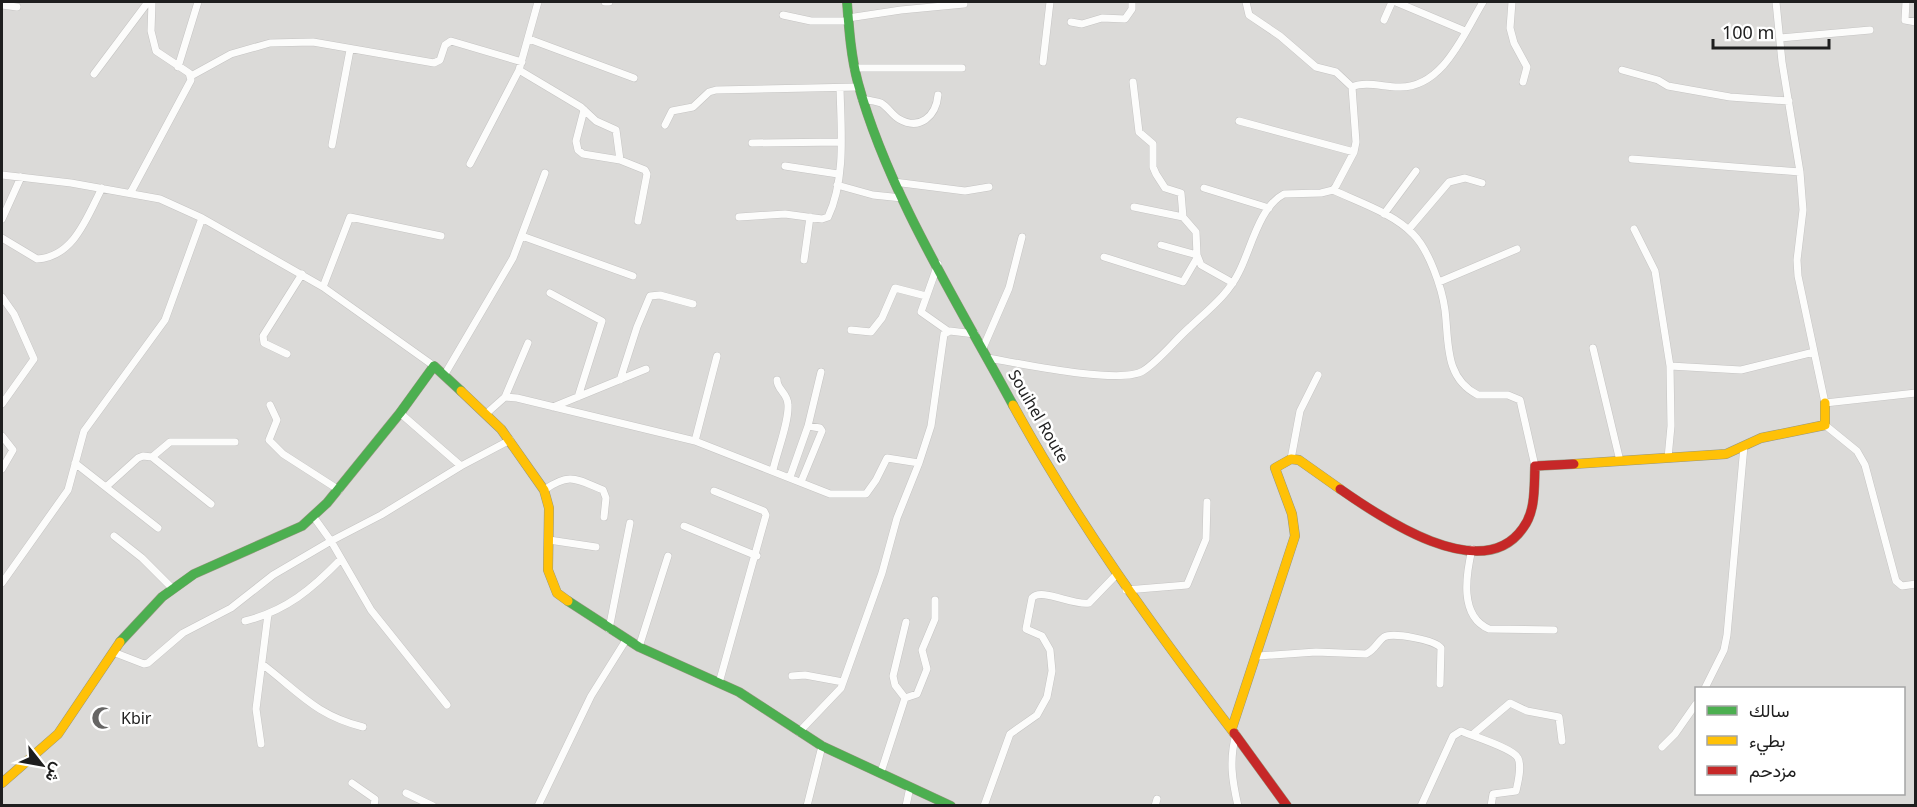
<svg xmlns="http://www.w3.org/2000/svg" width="1917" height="807" font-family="'Noto Sans',Vazirmatn,sans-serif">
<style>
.residential{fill:#dbdad8;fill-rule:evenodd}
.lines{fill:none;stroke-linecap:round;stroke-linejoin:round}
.street-casing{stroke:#c5c4c3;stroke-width:8}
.fast-casing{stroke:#96967e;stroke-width:10}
.slow-casing{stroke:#96967e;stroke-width:10}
.jam-casing{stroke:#96967e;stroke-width:10}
.street{stroke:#fcfcfb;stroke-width:7}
.fast{stroke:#4caf50;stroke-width:9}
.slow{stroke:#ffc107;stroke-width:9}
.jam{stroke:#c62828;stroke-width:9}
.labels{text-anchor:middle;stroke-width:5;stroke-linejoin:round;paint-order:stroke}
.street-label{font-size:16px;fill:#1e1e1e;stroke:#fff}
.poi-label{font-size:16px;fill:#1e1e1e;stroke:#fff;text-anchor:start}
</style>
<rect width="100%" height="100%" fill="#eceae7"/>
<path class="residential" d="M2 2H1915V805L2 806ZM1696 688H1904V794H1696Z"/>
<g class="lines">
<g class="street-casing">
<path id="street" d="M605 2H609
M1246 2 1249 15 1280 36 1316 67 1336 72 1352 87
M1396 2 1465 31
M1512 2 1510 28 1514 43 1527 67 1523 82
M1776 2 1782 62 1800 172 1803 210 1797 260 1798 276 1825 403 1916 393
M1906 2 1905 20 1916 22
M2 5 17 7
M783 15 811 21H848
M848 18 901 10 964 4
M1384 20 1392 2
M1071 22 1082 24 1102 18 1125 19 1132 9V2
M1780 38 1870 30
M529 39 634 78
M1043 62 1050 2
M178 67 198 2
M854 68H962
M519 70 581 107 596 121 616 130 620 160 645 170 647 174 638 221
M1622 70 1658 80 1668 86 1730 97 1789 101
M94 74 148 2
M191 76 231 54 270 43 313 42 434 63 440 60 445 45 451 41 522 62
M1133 82 1139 132 1153 144V167L1156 174 1165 188 1181 193 1183 217 1196 232 1197 255 1201 265 1233 283
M862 99C868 100 875 101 881 103 888 107 892 115 899 119 920 131 936 116 938 95
M584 110 576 141 578 150 583 154 620 160
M1239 121 1354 152
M665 125 672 111 693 107 709 92 716 90 858 87
M752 143 841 142
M332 145 350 50
M1632 159 1800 172
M470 164 519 70 538 2
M785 166 838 174
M2 175 71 183 160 199 202 218 323 287 434 366
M894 182 965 191 989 187
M837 185 873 195 902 198
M1204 188 1269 208
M1333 190C1358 202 1393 213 1413 234 1429 250 1442 288 1445 310 1449 342 1444 378 1478 395H1508L1520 400 1535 466
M131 192 191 80 189 73 156 51 151 31 152 2
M1134 207 1183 217
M1384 214 1416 171
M739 217 785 214 822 219 828 217C846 179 841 129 840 88
M2 219 21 177
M1409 229 1449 182 1465 178 1482 183
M1634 229 1655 271 1670 366 1741 370 1814 352
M522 236 633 276
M2 238 37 259C74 257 87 217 102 188
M1161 245 1197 255
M1104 257 1183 282 1197 258
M804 260 810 217
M938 264 921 312 948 331
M1439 282 1517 249
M323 287 350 217 441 236
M550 293 602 321 578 397
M2 297 14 314 34 359 2 404
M851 330 871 332 882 318 895 288 926 296
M983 348 1009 288 1022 237
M1593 348 1620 461
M287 354 264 343 263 336 302 274
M988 358C1017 363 1121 385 1143 371 1160 360 1175 340 1190 327 1208 310 1228 295 1239 272 1251 249 1259 207 1284 194L1321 193 1333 190 1336 186 1354 152 1356 142 1352 87C1365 81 1384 87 1398 87 1443 89 1464 33 1483 2
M445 374 513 258 545 173
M620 380 637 327 650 296 660 295 693 304
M505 397 528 343
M270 405 277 420 269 440 283 454 339 490
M553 407 646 369
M400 413 461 466 510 440
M487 413 505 397 517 398 695 441 830 494H866L876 480 887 458 919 463
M1825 425 1857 451 1865 465 1896 581 1902 586 1916 584
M808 426 821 372
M2 436 13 450 2 469
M695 441 717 356
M152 457 211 504
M1668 458 1671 426 1670 366
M1291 459 1300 411 1318 375
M75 463 158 528
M773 470C777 452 789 422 788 405 788 393 777 390 777 380
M790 477 808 426 820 428 822 431 801 482
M107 486 138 458 143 456 152 457 170 442H235
M544 490C570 472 576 479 603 490L606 498 604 517
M714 491 764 511 766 515 719 683
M313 516 331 541 381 515 461 466
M684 526 757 556
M114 536 142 558 172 588
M549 540 596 547
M1472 549C1466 575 1459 616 1489 629L1554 630
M2 583 68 490 84 431 165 320 202 218
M1126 590 1187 585 1206 539 1207 502
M245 621C286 611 312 589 341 559
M609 629 630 523
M639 647 668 556
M113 652 144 664 148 663 183 633 231 608 273 575 331 541 371 610 447 705
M1258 656 1316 652 1366 654C1375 650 1377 642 1384 637 1393 632 1435 640 1441 648L1440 684
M262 664C299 692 315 715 363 727
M792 676 805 675 843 682
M1705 688 1724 650 1727 635 1744 446
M905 698 917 694 927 669 922 650 935 619V600
M905 698 895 685 893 676 906 622
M799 732 841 688 882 573 897 518 919 463 931 426 944 334 950 331 975 334
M1236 734C1229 760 1232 780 1238 806
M1472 735 1510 703 1527 711 1559 717 1562 741
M261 744 256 709 268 614
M1662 747 1675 734 1696 704
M881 772 905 698
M352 783 375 799 374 806
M406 793 433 806
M538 806 591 696 626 640
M807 806 822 746
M906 806 910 787
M984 806 1010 734 1037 715 1047 697 1052 671 1050 650 1042 636 1026 629 1032 598C1041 587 1073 606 1089 603L1116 575
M1155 806 1157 799
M1421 806 1453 736 1461 731C1472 736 1513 748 1518 758 1522 767 1518 782 1516 791L1493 794 1491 806"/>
</g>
<g class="fast-casing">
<path id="fast" d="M847 2C849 29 851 57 858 83 888 193 959 305 1013 405
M568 601 639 647 739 692 822 746 951 806
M120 642 162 597 194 574 302 526 327 503 400 413 434 366 461 391"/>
</g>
<g class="slow-casing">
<path id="slow" d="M461 391 501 429 544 490 549 508 548 570 557 593 568 601
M1013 405C1077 522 1153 627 1234 733
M1574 464 1726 454 1761 438 1825 425V403
M1232 728 1295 536 1292 514 1275 468 1291 459 1299 460 1340 489
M2 783 58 734 120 642"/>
</g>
<g class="jam-casing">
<path id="jam" d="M1340 489C1380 517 1482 587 1523 528 1536 511 1534 486 1535 466L1574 464
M1234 733 1287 806"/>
</g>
<use href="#street" class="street"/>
<use href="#fast" class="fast"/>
<use href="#slow" class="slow"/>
<use href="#jam" class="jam"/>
</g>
<defs>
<g id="mosque-bare" transform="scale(1.8)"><path d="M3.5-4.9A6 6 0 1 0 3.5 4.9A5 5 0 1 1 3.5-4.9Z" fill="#666564" stroke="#fff" stroke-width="2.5" paint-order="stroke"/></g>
</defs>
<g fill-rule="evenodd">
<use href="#mosque-bare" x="103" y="718"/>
</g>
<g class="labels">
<g class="street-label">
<text transform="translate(1039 416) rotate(60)" y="6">Souihel Route</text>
</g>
<g class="poi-label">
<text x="121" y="724">Kbir</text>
</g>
</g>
<rect width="1917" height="807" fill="none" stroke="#1e1e1e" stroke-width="6"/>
<rect x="1695" y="687" width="210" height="108" fill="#ffffff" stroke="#a5a5a5" stroke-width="1.5"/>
<rect x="1707" y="706" width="30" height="9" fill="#4caf50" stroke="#a5a5a5" stroke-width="1.5"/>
<text x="1749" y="717" font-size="18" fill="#1e1e1e">سالك</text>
<rect x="1707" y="736" width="30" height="9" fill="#ffc107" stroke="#a5a5a5" stroke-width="1.5"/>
<text x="1749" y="747" font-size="18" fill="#1e1e1e">بطيء</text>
<rect x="1707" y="766" width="30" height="9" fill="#c62828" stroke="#a5a5a5" stroke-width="1.5"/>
<text x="1749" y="777" font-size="18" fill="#1e1e1e">مزدحم</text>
<g transform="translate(42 765) rotate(121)" stroke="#ffffff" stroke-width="4.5" paint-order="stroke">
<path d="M0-4.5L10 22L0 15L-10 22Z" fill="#1e1e1e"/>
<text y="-9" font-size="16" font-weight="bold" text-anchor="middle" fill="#1e1e1e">ش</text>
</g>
<path d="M1713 39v9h116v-9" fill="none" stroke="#1e1e1e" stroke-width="3"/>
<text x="1722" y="39" font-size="18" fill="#1e1e1e" stroke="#ffffff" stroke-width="4.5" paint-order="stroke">100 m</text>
</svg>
